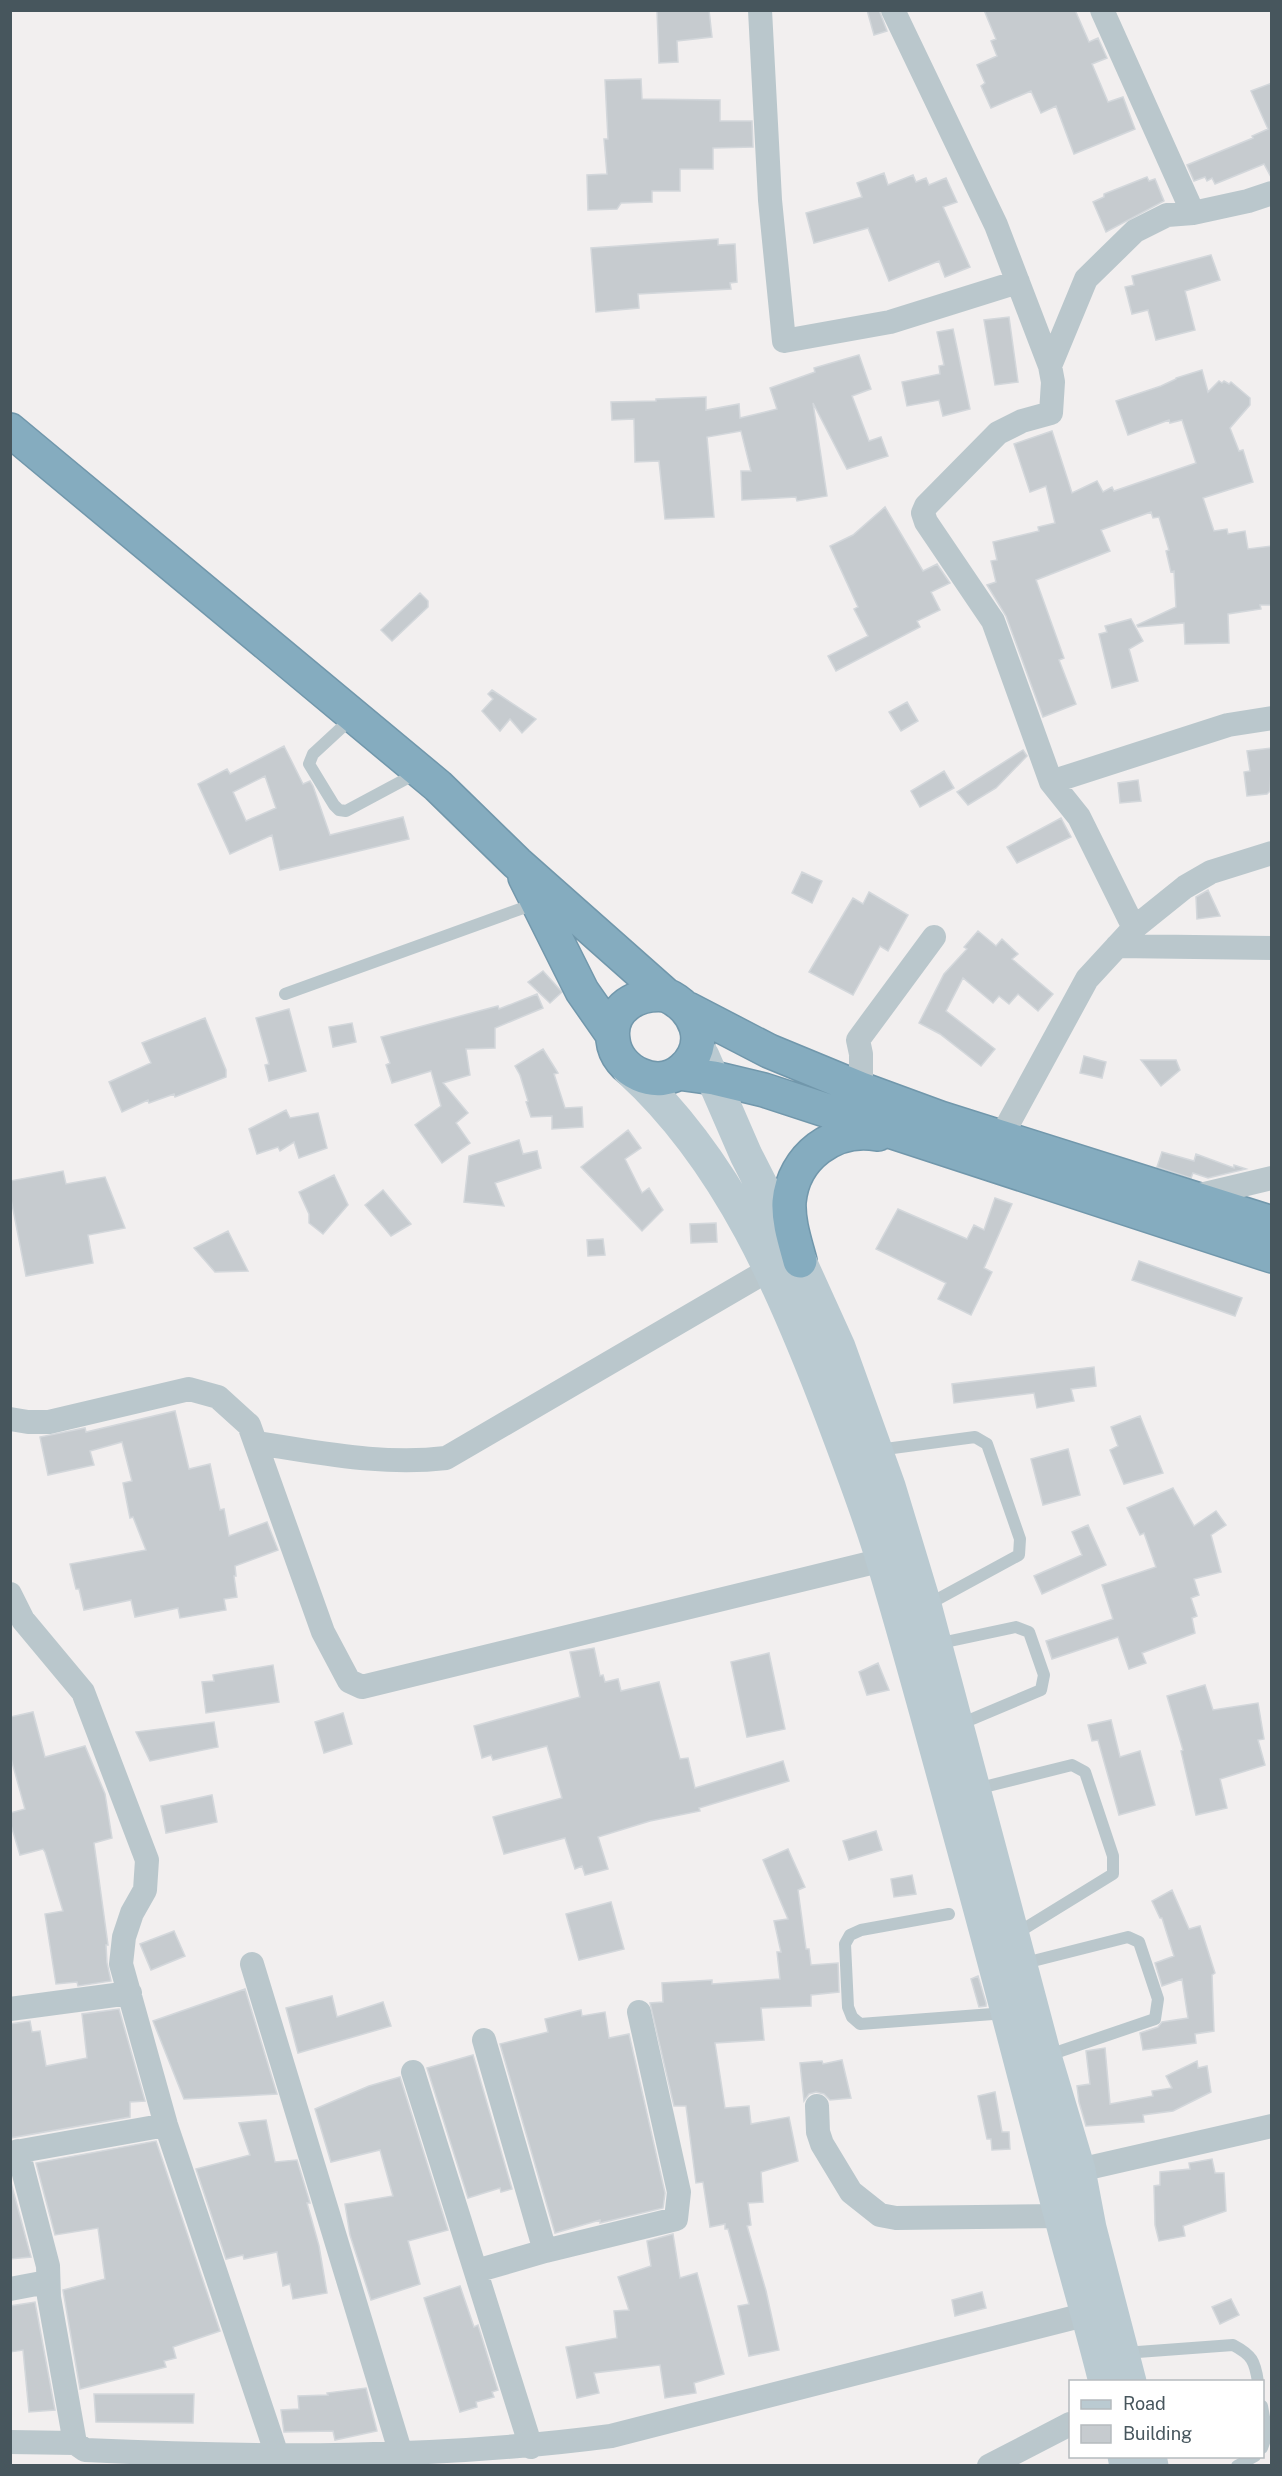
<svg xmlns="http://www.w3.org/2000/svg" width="1282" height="2476" font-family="'Public Sans',sans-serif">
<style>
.building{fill:#c6cbcf;stroke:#d3d7db;stroke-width:1.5;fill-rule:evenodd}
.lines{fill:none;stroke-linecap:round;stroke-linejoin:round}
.highway-casing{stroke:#7197ab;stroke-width:36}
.lane{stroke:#bac7cc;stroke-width:12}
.street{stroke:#bac7cc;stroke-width:24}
.secondary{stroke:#bacad1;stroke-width:33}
.highway{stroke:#85acbf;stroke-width:33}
</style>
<rect width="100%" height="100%" fill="#f2efef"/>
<path class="building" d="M657 10H709L712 37 677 41 678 62 659 63Z
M867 10H879L887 31 874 35Z
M984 10H1075L1089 42 1098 38 1107 58 1092 64 1108 102 1123 97 1135 129 1074 154 1056 106 1041 113 1031 91 991 108 981 86 985 83 977 65 997 56 991 41 996 39Z
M641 79 642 99 720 100V121H752L753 147 713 148V169H680V191H652V202L621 203 617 209 588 210 587 175 607 174 604 139H608L605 80Z
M1272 83V179L1264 164 1215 184 1212 178 1207 181 1205 177 1194 181 1187 165 1253 138 1252 136 1268 129 1251 91Z
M884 173 888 185 913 175 916 182 926 178 929 185 946 178 957 202 943 207 970 267 945 277 939 261 889 281 868 228 814 243 806 213 862 197 857 183Z
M1147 177 1149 181 1155 179 1164 201 1106 232 1093 202 1104 197V194Z
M718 239V245L735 244 737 282 730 283 731 289 638 294 639 308 596 312 591 248Z
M1211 255 1220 280 1185 291 1195 330 1156 340 1148 310 1132 314 1125 287 1134 285 1132 276Z
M1009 317 1018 382 995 385 984 320Z
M953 329 970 409 943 416 939 400 907 406 902 382 940 374 939 366 944 365 937 332Z
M859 355 871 389 852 396 869 441 881 437 888 456 847 469 813 403 827 496 797 501 796 497 742 500 741 471H751L741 431 707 437 714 517 665 519 659 461 635 462 634 419 612 420 611 402 656 401V399L706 397V410L739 404 740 418 777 409 770 388 815 372 814 368Z
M1202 370 1208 392 1219 381 1222 383 1224 381 1229 384 1231 382 1250 398V405L1230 428 1239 451 1243 450 1253 482 1203 498 1214 531 1227 529 1228 534 1245 531 1248 549 1272 546V605H1260L1261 609 1228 614 1229 643 1185 644 1184 623 1138 627 1137 625 1176 607 1174 571 1171 572 1166 551 1169 550 1159 517 1153 518 1151 512 1101 530 1110 551 1036 580 1064 658 1059 660 1076 704 1043 717 1006 616 987 585 996 582 991 561 997 560 993 542 1039 531 1038 527 1055 523 1046 486 1030 492 1014 444 1052 431 1072 493 1097 481 1103 492 1112 487 1114 491 1196 463 1182 420 1170 423 1169 420 1128 435 1116 401 1161 386 1176 379V378Z
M885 507 923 571 937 564 950 583 931 592 940 610 917 621 920 627 836 671 828 656 868 636 854 609 858 607 830 546 853 535Z
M420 593 428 601V607L392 641 381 630Z
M1131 619 1143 641 1129 649 1138 681 1112 688 1099 634 1107 632 1105 626Z
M492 690 536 719 522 733 510 719 500 731 482 711 493 699 488 694Z
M907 702 918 721 901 731 889 712Z
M284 746 303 784 310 781 313 786 330 835 403 817 409 839 280 870 272 835 230 854 198 784 227 769 230 774ZM265 776 276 808 246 821 233 792Z
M1272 748 1270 791 1267 794 1247 796 1244 772 1250 771 1247 751Z
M1023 750 1027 756 996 788 968 805 957 792Z
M944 771 954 788 920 807 911 791Z
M1138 780 1141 801 1120 803 1118 783Z
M1061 818 1071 837 1017 863 1007 847Z
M802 872 822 881 812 903 792 893Z
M1208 890 1220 916 1197 919 1196 897Z
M869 892 908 915 888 951 880 946 853 995 809 972 853 898 863 904Z
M978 931 996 946 1002 939 1018 954 1012 959 1053 994 1038 1011 1018 994 1009 1004 999 996 993 1003 963 978 946 1011 995 1049 981 1066 940 1034 919 1023 944 974 967 949 964 947Z
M543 971 562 992 550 1003 528 982Z
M537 994 543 1008 495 1028V1048L466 1049 470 1075 443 1083 468 1113 456 1123 470 1143 442 1163 415 1125 441 1106 431 1071 392 1083 386 1065 390 1063 381 1037 498 1006 499 1009Z
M289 1009 306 1071 269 1081 265 1065 269 1064 256 1018Z
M205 1018 226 1070V1077L175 1097 174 1094 149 1103 148 1100 122 1112 109 1082 151 1063 142 1043Z
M352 1023 356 1042 333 1047 329 1027Z
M543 1049 558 1073 554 1074 565 1108 582 1107 583 1127 552 1129V1116L531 1117 526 1102 528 1101 520 1075 515 1066Z
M1084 1056 1106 1062 1102 1078 1080 1073Z
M1141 1060H1176L1180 1070 1161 1086Z
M286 1110 290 1118 318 1113 327 1148 299 1158 294 1142 280 1151 278 1147 257 1154 249 1129Z
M628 1130 641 1148 625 1159 642 1193 649 1188 663 1210 642 1231 581 1167Z
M519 1140 523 1154 537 1151 541 1168 495 1183 504 1206 464 1202 469 1156Z
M1162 1152 1194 1161 1196 1154 1234 1168V1165L1246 1169 1208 1178 1193 1173 1191 1178 1157 1167Z
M63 1171 66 1184 105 1177 125 1228 88 1235 93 1263 26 1276 10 1194V1181Z
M334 1175 348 1205 323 1234 309 1223V1214L299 1192Z
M383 1190 411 1224 391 1236 365 1205Z
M995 1198 1012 1204 984 1268 992 1272 971 1315 938 1299 946 1283 876 1249 898 1209 967 1239 974 1225 984 1230Z
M716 1223 717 1242 691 1243 690 1224Z
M228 1231 248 1271 215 1272 194 1248Z
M603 1239 605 1255 588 1256 587 1240Z
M1139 1261 1242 1298 1235 1316 1132 1280Z
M1094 1367 1096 1386 1071 1389 1074 1401 1037 1408 1034 1393 954 1403 952 1384Z
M175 1411 189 1469 210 1464 220 1510 224 1509 229 1536 267 1522 278 1550 235 1566 236 1576H234L237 1597 224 1599 226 1610 180 1618 178 1608 135 1617 131 1600 84 1610 79 1589H76L70 1564 146 1550 133 1517 130 1518 123 1483 132 1481 122 1442 90 1451 94 1465 48 1475 40 1437 85 1428 86 1432Z
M1140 1416 1163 1473 1124 1484 1110 1450 1118 1446 1111 1427Z
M1068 1449 1080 1495 1043 1505 1031 1459Z
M1173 1488 1194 1526 1216 1511 1226 1525 1211 1535 1221 1572 1194 1579 1199 1595 1191 1598 1197 1616 1192 1618 1195 1633 1142 1653 1146 1663 1129 1669 1118 1637 1052 1659 1046 1641 1113 1619 1102 1585 1156 1567 1144 1533 1140 1535 1127 1508Z
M1088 1525 1106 1565 1042 1594 1034 1576 1082 1555 1072 1532Z
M594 1648 600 1676 603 1675 605 1682 618 1679 621 1691 659 1682 680 1759 688 1758 695 1788 783 1761 789 1781 699 1808 700 1811 650 1821 598 1837 608 1869 585 1875 582 1866 575 1869 565 1838 504 1854 493 1817 562 1798 547 1746 493 1760 491 1755 482 1758 474 1726 580 1697 570 1652Z
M769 1653 785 1729 747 1737 731 1662Z
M878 1663 889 1690 867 1695 859 1672Z
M273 1665 279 1702 206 1713 202 1682 214 1681 213 1675Z
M1205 1685 1213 1710 1258 1703 1264 1739 1258 1740 1265 1765 1220 1779 1227 1808 1196 1815 1181 1751 1183 1750 1167 1696Z
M33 1712 45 1757 85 1746 105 1794 112 1838 94 1843 108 1945H106L107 1963 111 1981 78 1986 77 1982 56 1984 45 1914 63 1911 45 1852 43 1849 20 1855 10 1822V1813L25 1809 10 1755V1717Z
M343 1713 352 1744 324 1753 315 1722Z
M1111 1720 1120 1757 1140 1751 1155 1805 1119 1815 1098 1740 1092 1741 1088 1725Z
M214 1722 218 1747 150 1761 136 1732Z
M212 1795 217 1822 166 1833 161 1806Z
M876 1831 882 1850 849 1860 843 1841Z
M788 1849 805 1887 798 1890 806 1949H809L811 1965 838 1963 839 1992 811 1995V2006L761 2008 764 2040 715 2043 725 2108 749 2106 751 2124 789 2117 798 2161 761 2172 763 2202 748 2203 751 2225 747 2226 766 2291 779 2350 749 2356 738 2306 749 2304 728 2229H725V2224L710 2227 703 2182 696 2183 686 2106H674L650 2003 663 2002 662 1983 712 1980V1984L780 1979 777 1952H781L774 1921 788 1919 763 1860Z
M912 1875 916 1894 894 1897 891 1879Z
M1172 1890 1189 1929 1200 1926 1215 1973 1212 1975 1214 2031 1195 2034 1196 2043 1143 2050 1140 2033 1158 2027 1162 2022 1188 2018 1182 1979 1162 1986 1155 1963 1174 1956 1162 1918H1160L1152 1901Z
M611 1902 624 1949 579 1960 566 1914Z
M174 1931 185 1956 151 1970 140 1944Z
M978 1976 986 2003V2006L979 2007 971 1979Z
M245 1989 277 2094 184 2099 153 2021Z
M332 1996 337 2017 383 2002 391 2026 298 2053 286 2008Z
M119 2009 145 2101 130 2102V2117L10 2138V2024L30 2021 32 2032 40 2031 46 2066 87 2058 82 2014Z
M581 2010 582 2016 605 2012 609 2038 629 2034 665 2193 663 2208 600 2223V2220L555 2233 500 2044 548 2032 545 2019Z
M1105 2048 1110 2104 1153 2096 1152 2091 1172 2088 1166 2076 1197 2061 1198 2068 1207 2066 1211 2092 1173 2111 1143 2115 1144 2122 1086 2126 1079 2102 1077 2086 1090 2084 1086 2051Z
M473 2055 512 2189 501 2192 500 2188 468 2198 427 2068Z
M842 2060 851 2098 830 2100 824 2094 816 2092 809 2094 804 2101 800 2063 822 2061 823 2064Z
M400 2077 448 2230 408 2241 420 2284 371 2300 350 2235 345 2204 393 2196 380 2150 331 2162 315 2109 369 2086Z
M995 2092 1002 2132H1009L1010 2149 992 2150 991 2139H987L978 2096Z
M266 2120 275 2162 297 2160 310 2203H307L319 2246 327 2293 293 2299 290 2284 283 2286 277 2252 244 2259 243 2255 226 2259 196 2169 250 2155 239 2123Z
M156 2141 220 2331 173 2347 176 2358 164 2361 166 2367 80 2389 63 2290 105 2279 98 2228 55 2235 36 2163Z
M1212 2159 1215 2173H1224L1226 2211 1183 2226 1185 2236 1159 2241 1155 2225 1154 2186 1160 2185V2172L1190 2169 1189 2163Z
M10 2179 31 2257 10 2259Z
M673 2234 680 2278 697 2273 724 2374 694 2383 696 2393 665 2398 660 2365 594 2373 599 2393 577 2398 566 2347 617 2338 614 2311 629 2310 618 2277 651 2266 647 2241Z
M460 2286 474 2327 478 2325 498 2390 492 2392 494 2397 476 2402 477 2407 460 2412 424 2298Z
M982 2292 986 2308 955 2316 952 2300Z
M1231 2299 1239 2315 1220 2324 1212 2307Z
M35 2302 55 2410 29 2412 23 2350 10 2352V2306Z
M366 2388 377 2431 335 2440 333 2431 284 2432 281 2410 299 2409 298 2396 328 2395 327 2393Z
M94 2394H194L193 2423 96 2422Z"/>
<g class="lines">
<g class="highway-casing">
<path id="highway" d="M10 430 438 786 517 863 666 995C696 1008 711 1044 683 1069 658 1092 616 1071 613 1040 608 1008 638 992 666 995
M525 877 582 991 612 1034
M688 1009 769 1051 861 1089 940 1118 1272 1223
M678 1073 714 1078 764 1090 1272 1256
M800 1261C795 1242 788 1222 789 1202 793 1157 834 1126 878 1134"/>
</g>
<path class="lane" d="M352 718 313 754 309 764 334 805 339 810 346 811 417 773
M285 994 537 903
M878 1450 975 1437 987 1444 1020 1539 1019 1555 927 1605
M936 1644 1016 1627 1029 1632 1044 1675 1041 1690 958 1725
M976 1789 1072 1765 1085 1772 1113 1856V1874L1014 1935
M949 1914 861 1930 850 1935 845 1944 848 2007 852 2017 860 2024 1006 2013
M1021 1964 1128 1937 1139 1942 1158 1999 1155 2019 1046 2056
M1124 2353 1233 2345C1252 2355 1255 2361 1258 2382
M1262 2406 1267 2434 1262 2448
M1237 2466 1255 2456"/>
<path class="street" d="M760 10 770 200 784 341 890 322 1018 282
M893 10 996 225 1050 366 1053 382 1051 413 1022 421 998 433 926 506 923 513 926 522 993 621 1051 782 1079 817 1134 928
M1102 10 1193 213
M1050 366 1086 279 1135 231 1167 215 1193 213 1248 201 1272 193
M1051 782 1228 725 1272 718
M1117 946 1272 948
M861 1089V1054L858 1040 934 937
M1001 1137 1087 979 1134 928 1185 887 1211 872 1272 853
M1192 1197 1272 1178
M10 1419 28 1422H49L189 1389 218 1397 249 1425 323 1632 349 1681 362 1687 883 1560
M256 1443C319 1452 382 1466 446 1458L770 1269
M10 1594 23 1620 83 1692 147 1860 145 1890 132 1913 124 1937 121 1964 166 2125 277 2455
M252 1964 401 2454
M10 2009 130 1993
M484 2040 545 2251
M413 2072 531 2447
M817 2106 818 2132 822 2144 851 2192 880 2215 896 2218 1061 2216
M18 2151 48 2266 49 2297 75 2443
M10 2153 166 2125
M1079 2170 1272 2126
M476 2271 545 2251 676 2219 679 2192 639 2012
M10 2289 47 2282
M10 2442 75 2443 85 2450C261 2458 437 2459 611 2436L1088 2314
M989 2466 1070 2424"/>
<path class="secondary" d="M703 1056 746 1155 800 1261 839 1347 889 1486 925 1605 1045 2056 1079 2170 1090 2228 1130 2382
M629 1070C729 1161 784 1291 831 1415 849 1463 868 1512 883 1562 912 1659 938 1757 965 1855 1000 1982 1033 2110 1066 2238 1079 2286 1093 2333 1105 2382
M1124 2456 1126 2466
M1150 2456 1152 2466"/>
<use href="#highway" class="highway"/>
</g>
<rect width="1282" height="2476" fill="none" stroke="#47565d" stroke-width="24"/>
<rect x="1069" y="2380" width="195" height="78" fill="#ffffff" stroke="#b5bbbe" stroke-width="1.5"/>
<rect x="1081" y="2400" width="30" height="9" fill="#bacad1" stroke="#b5bbbe" stroke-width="1.5"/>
<text x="1123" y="2410" font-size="18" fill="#47565d">Road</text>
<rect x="1081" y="2425" width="30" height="18" fill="#c6cbcf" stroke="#b5bbbe" stroke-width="1.5"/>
<text x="1123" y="2440" font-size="18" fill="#47565d">Building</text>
</svg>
